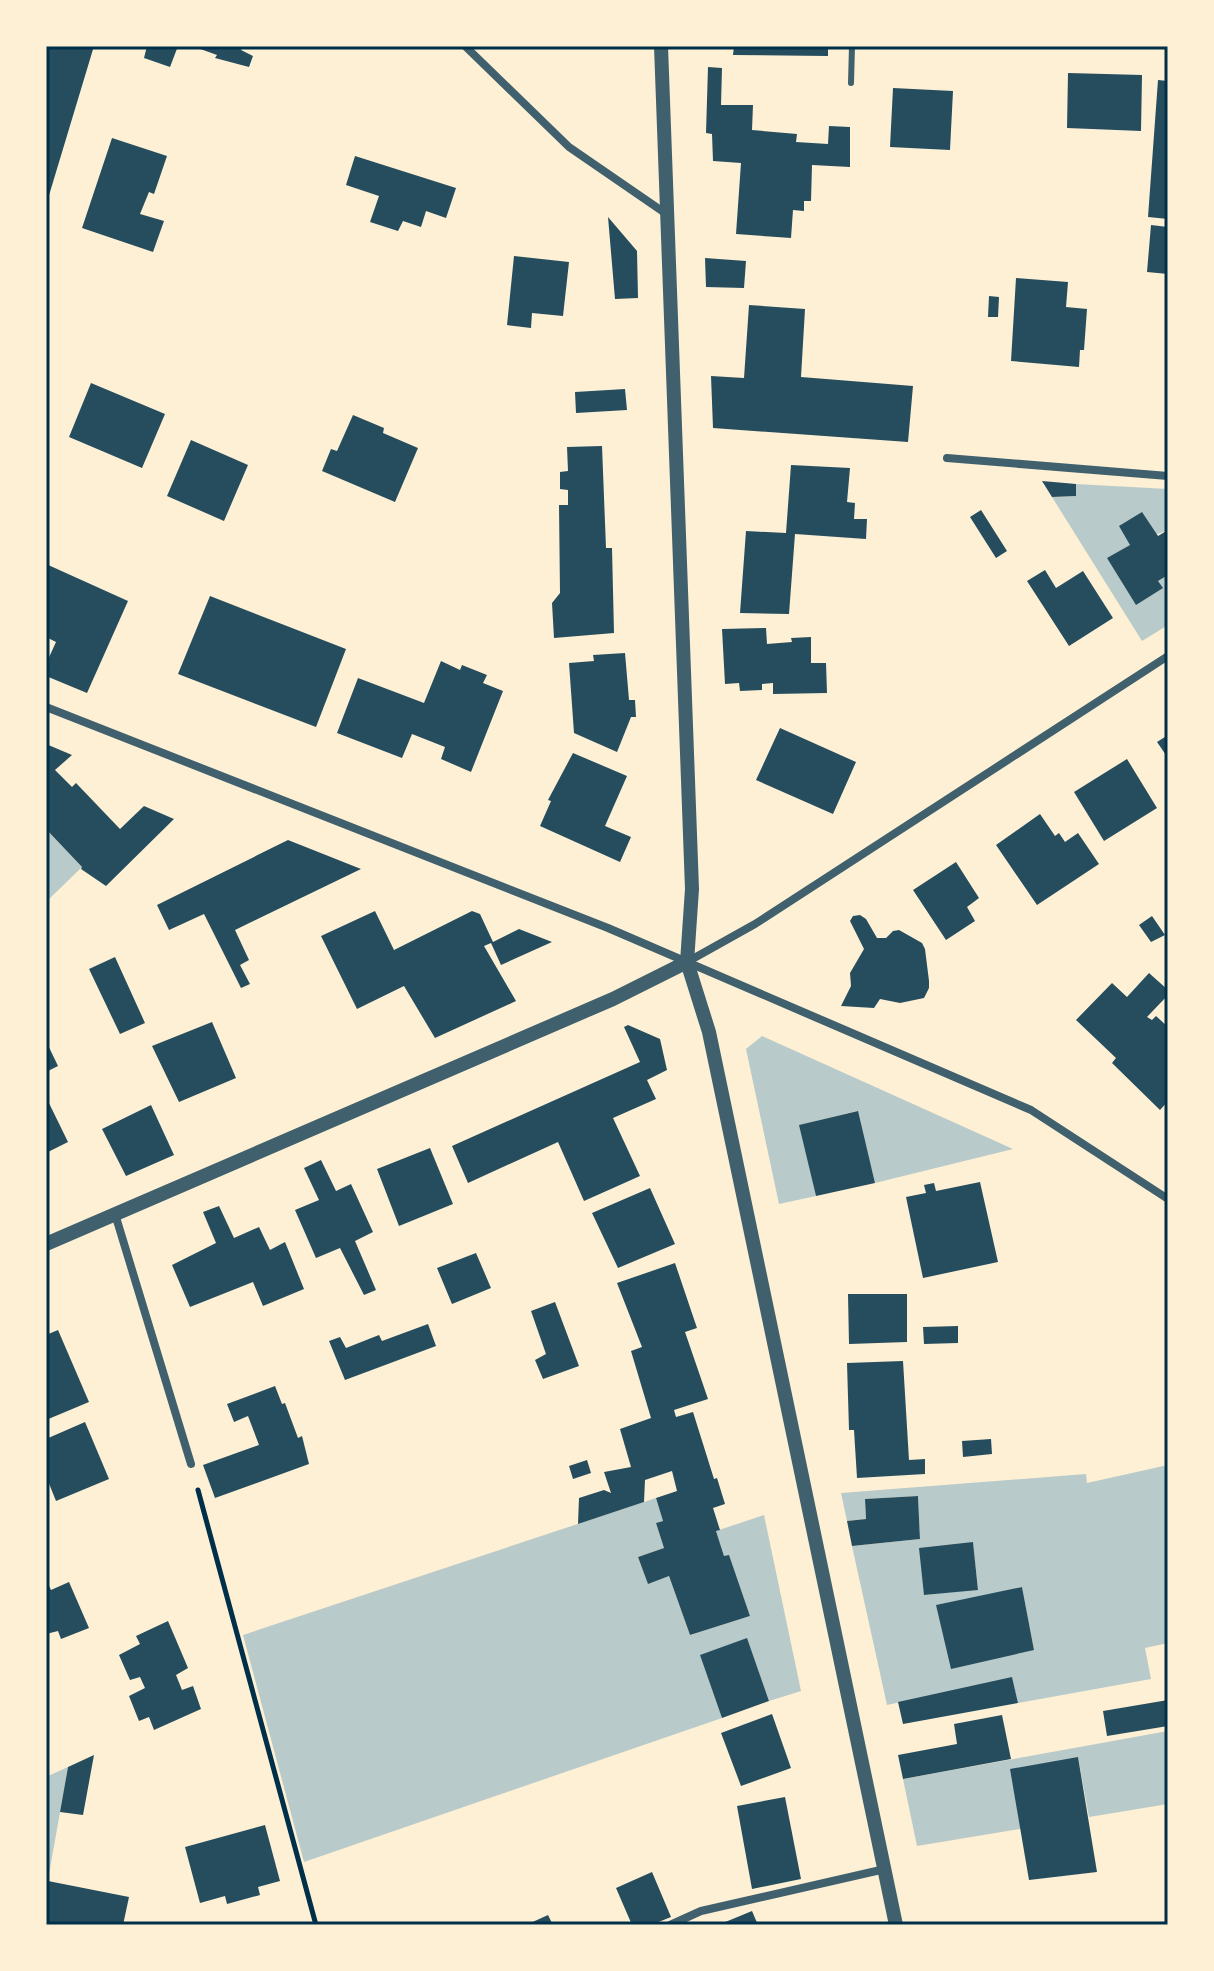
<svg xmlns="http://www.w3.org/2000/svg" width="1214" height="1971" font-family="'PT Serif',serif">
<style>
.green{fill:#b9caca;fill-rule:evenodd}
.building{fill:#264d5e}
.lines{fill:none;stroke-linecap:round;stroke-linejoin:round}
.path{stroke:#003049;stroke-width:5}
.service{stroke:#3f606c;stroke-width:6}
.minor{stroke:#3f606c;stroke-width:8}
.tertiary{stroke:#3f606c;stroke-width:14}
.neatline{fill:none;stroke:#003049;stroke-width:3}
</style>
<rect width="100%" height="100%" fill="#fdf0d5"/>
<path class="green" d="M1076 484 1168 489V530L1130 545 1108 558 1162 588 1158 581 1168 575V625L1142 641 1052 497 1076 496Z
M46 829 82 867 46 902Z
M762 1036 1013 1149 875 1183 857 1111 800 1125 816 1196 779 1204 746 1049Z
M1168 1465V1643L1145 1648 1151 1679 1018 1703 1012 1678 887 1705 852 1546 920 1539 918 1496 865 1499 866 1519 847 1521 841 1493 1086 1474 1087 1483ZM973 1543 978 1589 925 1595ZM1022 1587 1034 1650 936 1606Z
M656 1498 663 1521 656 1523 664 1548 638 1557 648 1583 669 1576 690 1635 750 1616 729 1556H724L716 1531 764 1515 801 1691 769 1701 747 1639 701 1655 722 1718 304 1862 243 1635Z
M1168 1731V1804L1089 1817 1078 1757 1020 1829 917 1846 903 1779Z
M68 1767 46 1891V1777Z"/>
<path class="building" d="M46 46H94L47 202H46Z
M147 46H178L170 67 144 58Z
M192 46H242L241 50 253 56 249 67 215 58 217 55Z
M734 46H828V56L733 55Z
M708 67 722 68 721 105H753L752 130 797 134 796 142 828 144 829 126 850 127V167L812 165 811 201H804V211L793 210 791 238 736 234 741 163 713 161 712 134 706 133Z
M1068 73 1142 75 1141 131 1067 128Z
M1158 80 1168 81V219L1148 217Z
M893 88 953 91 950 150 890 147Z
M112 138 167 156 154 194 149 192 140 214 164 221 153 252 82 228Z
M355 156 456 188 446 218 426 211 421 227 403 221 398 231 370 222 379 196 346 185Z
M608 217 637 251 638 298 615 299Z
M1151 225 1168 227V274L1147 272Z
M514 256 569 262 563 316 532 313 531 328 507 325Z
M705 258 746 261 744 288 706 287Z
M1016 278 1068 282 1066 307 1087 309 1084 350H1080L1079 367 1011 361Z
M989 296 999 297 998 317H988Z
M749 305 805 309 801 377 913 386 908 442 713 428 711 376 744 378Z
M91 383 165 414 142 468 69 437Z
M625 389 627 410 576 413 575 392Z
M353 415 384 428 383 433 418 448 395 502 322 471 331 449 337 451Z
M191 440 248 465 224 521 167 496Z
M602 446 606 548H612L614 633 554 638 552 603 560 593 559 505H568V490L560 489V472L568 471 567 447Z
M791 465 850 468 847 502 855 503 854 519H867L866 539 795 534 789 614 740 613 746 531 786 533Z
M1042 481 1076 484V496L1052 497Z
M981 510 1007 551 996 558 970 517Z
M1142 512 1158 536 1168 530V575L1158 581 1163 588 1136 605 1107 558 1130 545 1119 526Z
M46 564 128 601 87 693 46 676V664L56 642 46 637Z
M1045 570 1056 588 1083 571 1113 618 1069 646 1027 581Z
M210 596 346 649 316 727 178 674Z
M766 628 767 644 792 642 791 638 811 637V663H826L827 693 773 694V683L762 684V690L740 691 739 683 725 684 722 629Z
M625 653 629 700H635L636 717H631L617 752 574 733 569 663 594 661 593 655Z
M441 661 460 670 462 665 487 675 483 683 503 691 471 772 441 759 445 747 412 734 402 758 337 733 358 678 424 703Z
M780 728 856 762 833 814 756 780Z
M1168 735V758L1157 742Z
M46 744 72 755 55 770 72 787 76 783 120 829 144 806 174 819 106 886 81 869 82 867 46 829Z
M573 753 627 776 605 826 631 837 620 862 540 826 551 801 548 800Z
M1127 759 1157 808 1104 841 1074 792Z
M1040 814 1055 836 1059 833 1065 842 1078 833 1099 864 1037 905 996 845Z
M288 840 361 869 235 930 249 960 240 965 250 984 241 988 204 914 169 930 157 905Z
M956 862 979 898 967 907 975 921 946 940 913 890Z
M375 911 394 950 472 911 480 914 493 942 519 929 552 942 501 965 491 943 484 946 516 1001 435 1038 404 986 357 1009 321 936Z
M860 915 866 919 877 938H886L893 931 899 930 922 943 925 949 929 981V988L924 998 900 1003 880 999 874 1008 841 1006 851 986 850 973 864 949 850 921 853 916Z
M1152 916 1165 935 1151 942 1139 925Z
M115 957 145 1023 120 1034 89 969Z
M1149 973 1168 990V995L1147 1017 1152 1020 1156 1016 1168 1027V1101L1160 1110 1112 1063 1116 1058 1076 1020 1112 983 1127 997Z
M212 1022 236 1078 179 1102 152 1046Z
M628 1025 660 1039 667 1070 647 1080 656 1099 613 1118 640 1176 584 1201 558 1142 468 1183 452 1146 640 1062 624 1027Z
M46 1041 58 1066 46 1072Z
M46 1097 68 1142 46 1153Z
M151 1105 174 1155 126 1176 102 1129Z
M858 1111 875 1183 816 1196 799 1125Z
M430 1148 453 1204 399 1226 377 1169Z
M321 1160 336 1191 351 1184 373 1232 355 1241 376 1290 364 1295 340 1248 316 1258 295 1210 319 1200 304 1168Z
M980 1182 998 1262 923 1278 906 1197 926 1193 924 1185 934 1183 936 1191Z
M650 1188 675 1244 618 1268 592 1213Z
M219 1206 234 1238 259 1227 270 1250 285 1242 304 1289 263 1306 253 1282 190 1307 172 1265 216 1243 203 1212Z
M476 1253 491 1288 452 1304 437 1268Z
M675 1263 697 1328 685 1332 708 1399 674 1410 676 1417 693 1412 714 1479 717 1478 725 1504 713 1508 720 1530 716 1531 724 1556 729 1555 750 1616 690 1635 669 1576 648 1584 638 1557 664 1548 656 1523 663 1521 656 1498 677 1491 672 1471 645 1480 644 1502 578 1524 579 1498 604 1490 611 1493 604 1472 631 1467 620 1429 651 1418 631 1351 642 1347 617 1283Z
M848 1294H907V1342L849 1344Z
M555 1302 579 1366 543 1379 535 1360 546 1354 531 1311Z
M428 1324 436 1346 345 1380 329 1341 340 1337 346 1348 379 1335 382 1341Z
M958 1326V1343L924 1344 923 1327Z
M58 1330 89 1402 46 1420V1335Z
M903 1361 909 1460 925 1459V1474L857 1478 854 1430H849L847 1363Z
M275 1386 282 1404 285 1403 298 1438 302 1436 309 1464 215 1498 203 1465 259 1445 248 1416 234 1422 227 1404Z
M85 1422 109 1479 56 1501 46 1476V1439Z
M991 1439 992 1454 963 1457 962 1441Z
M587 1460 591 1473 573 1479 569 1466Z
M918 1496 920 1539 852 1546 847 1521 866 1519 865 1499Z
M973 1542 978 1590 924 1595 919 1548Z
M46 1580 51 1590 69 1582 89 1628 61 1639 58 1631 46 1634Z
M1022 1587 1034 1650 951 1669 936 1605Z
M168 1621 188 1668 176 1675 182 1690 193 1686 201 1709 154 1730 149 1717 139 1721 129 1696 145 1688 140 1677 130 1680 119 1655 140 1644 136 1636Z
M747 1638 769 1701 722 1718 700 1655Z
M1012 1677 1018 1703 903 1724 898 1702Z
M1168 1700V1726L1107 1736 1103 1711Z
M772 1714 791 1768 741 1786 721 1733Z
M1002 1715 1011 1759 903 1779 898 1755 957 1744 954 1724Z
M94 1755 83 1815 60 1812 68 1767Z
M1078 1757 1097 1872 1029 1880 1010 1769Z
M785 1797 801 1879 752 1889 737 1806Z
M265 1825 280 1881 258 1887 260 1895 227 1904 225 1896 200 1903 185 1847Z
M652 1872 671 1917 651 1925H632L616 1888Z
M48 1881 129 1897 123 1925H46Z
M752 1911 758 1925H718Z
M548 1915 553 1925H526Z"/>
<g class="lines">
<path class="path" d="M198 1490 316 1925"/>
<path class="service" d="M851 83 852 46"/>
<path class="minor" d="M465 46 569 147 665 213
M947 458 1168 476
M46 707 608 928 1031 1110 1168 1199
M687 962 755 924 1168 656
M115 1214 191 1464
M670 1925 701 1911 885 1869"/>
<path class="tertiary" d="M661 46 692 889 687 962 709 1032 896 1925
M46 1244 613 999 687 962"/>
</g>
<rect width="1214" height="1971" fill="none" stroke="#fdf0d5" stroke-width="96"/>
<rect x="48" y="48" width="1118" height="1875" class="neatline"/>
</svg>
